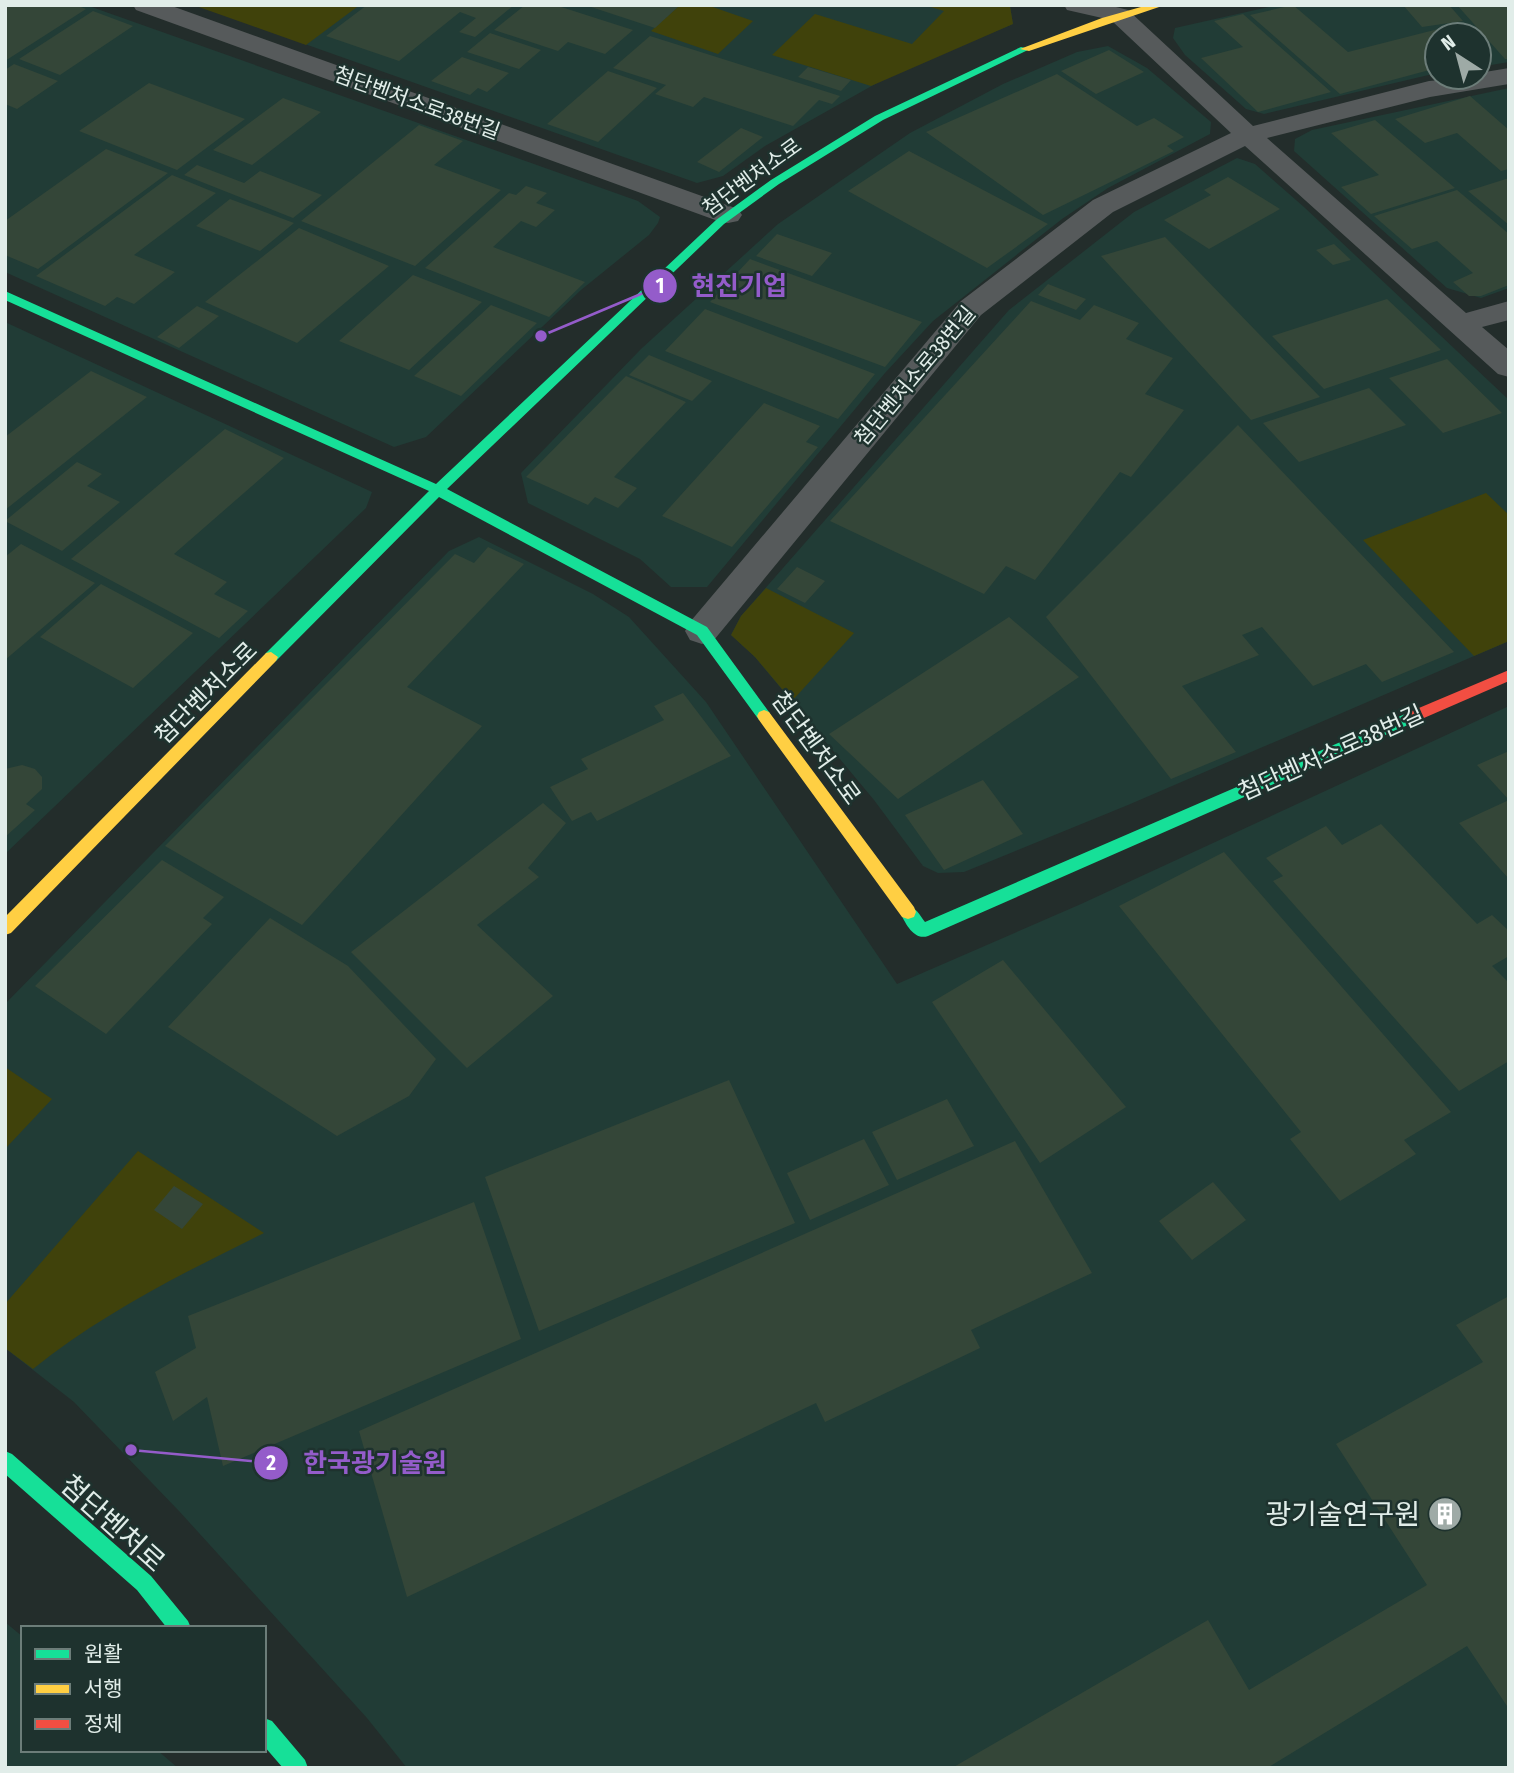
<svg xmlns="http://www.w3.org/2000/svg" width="1514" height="1773" font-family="'Fira Sans Condensed','Noto Sans KR',sans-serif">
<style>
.built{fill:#213c36}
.green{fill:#40420b}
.building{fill:#344638}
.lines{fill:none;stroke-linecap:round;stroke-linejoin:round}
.street{fill:#565a5b;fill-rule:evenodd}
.fast{fill:#16e098;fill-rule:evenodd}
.slow{fill:#ffcf43;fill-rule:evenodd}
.jam{fill:#f24e42;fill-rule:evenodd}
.labels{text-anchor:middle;stroke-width:5;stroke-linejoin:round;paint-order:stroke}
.far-street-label{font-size:21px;fill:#e1ede9;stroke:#1e322e}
.street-label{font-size:24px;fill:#e1ede9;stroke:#1e322e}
.near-poi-label{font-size:28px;fill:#e1ede9;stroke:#1e322e;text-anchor:end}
.near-street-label{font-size:28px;fill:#e1ede9;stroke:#1e322e}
.leader{fill:none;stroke:#945cca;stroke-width:2.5}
.callout-dot{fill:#945cca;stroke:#1e322e;stroke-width:2.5}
.mark-label{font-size:21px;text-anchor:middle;font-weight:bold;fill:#fff}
.callout-label{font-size:26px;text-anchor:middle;font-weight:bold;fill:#945cca;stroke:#1e322e;stroke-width:5;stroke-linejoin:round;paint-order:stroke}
</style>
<rect width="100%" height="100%" fill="#232d2b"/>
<path class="built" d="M5 5H86L638 201 660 217 658 223 649 235 581 290 426 437 394 447 5 272Z
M195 5H1005L1010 6 1013 24 893 74 765 146 723 176 697 183Z
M1278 5H1509V62L1479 67V35H1437V73L1264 114 1246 109 1185 55 1173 38 1175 28Z
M1108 46 1147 68 1211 122 1210 134 1108 188 1062 219 933 321 885 373 707 587H671L640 559 528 503 521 473 641 349 778 224 910 133 1003 84 1077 52Z
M1509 88V288L1481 298 1447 288 1294 151 1295 139 1312 130Z
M1237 158 1255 164 1304 207 1509 400V641L1128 805 964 872 938 873 923 866 874 800 755 657 731 635 741 616 1009 310 1134 212Z
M5 322 372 492 366 508 5 854Z
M479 537 593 594 629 617 706 702 897 984 1081 904 1509 706V1768H407L367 1718 179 1511 74 1402 5 1348V1004L449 551Z
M5 1622 23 1637V1750H157L178 1768H5Z"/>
<path class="green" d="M350 5 357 7 306 45 196 6Z
M680 5H707L753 21 718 54 651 31Z
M924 5H1005L1010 6 1013 24 871 86 772 55 815 14 912 44 944 11Z
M1486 493 1509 515V641L1474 656 1363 540Z
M766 588 854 633 792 701 755 657 731 635 741 616Z
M5 1067 52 1099 5 1149Z
M138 1151 264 1233C183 1273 104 1312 33 1369L5 1348V1304Z"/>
<path class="building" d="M5 5H76L86 9 5 61Z
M367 5H514L475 37 459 32 476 18 460 12 399 61 326 36Z
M525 5H555L633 30 605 54 568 42 558 51 494 30Z
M585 5H680L655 28Z
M1293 5 1348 52 1454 25 1467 35H1437V68L1340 94 1250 15Z
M1403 5H1449L1463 21 1422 27Z
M1457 5H1509V59H1505Z
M93 11 133 26 60 75 19 59Z
M1243 14 1331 92 1258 112 1201 58 1243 47 1214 21Z
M490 33 541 50 519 69 467 52Z
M650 36 840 96 832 104 819 100 793 126 704 97 693 107 655 94 666 85 613 68Z
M1109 50 1144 72 1096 94 1061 71Z
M462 57 509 73 487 92 478 88 470 95 431 81Z
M14 64 58 81 17 109 5 104V70Z
M808 67 851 80 841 91 798 77Z
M608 71 657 88 598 142 547 124Z
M1057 74 1137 126 1154 118 1184 137 1167 146 1174 151 1043 215 926 132Z
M149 83 245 119 177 170 79 131Z
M1470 96 1509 130V169L1501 171 1457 133 1425 143 1395 119Z
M283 98 321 112 252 165 213 150Z
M1375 120 1455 188 1371 214 1341 187 1379 175 1331 133Z
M419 125 463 141 434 165 501 190 415 266 301 221Z
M741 128 763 137 719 172 697 162Z
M106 149 168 173 38 269 5 255V221Z
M909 151 1048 224 987 268 848 191Z
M197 165 244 183 260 171 322 195 293 218 184 175Z
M172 175 216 193 134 255 175 272 134 304 117 297 105 306 36 276Z
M1228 177 1280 209 1209 249 1164 220 1211 195 1204 190Z
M1509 178V225L1468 191Z
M526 186 547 193 536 203 555 210 536 227 521 221 493 247 585 282 549 317 425 268 509 193 516 195Z
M1457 190 1509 234V285L1481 296H1469L1453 282 1473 273 1437 241 1412 249 1374 216Z
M230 199 294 223 260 251 196 226Z
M299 228 389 266 297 343 205 302Z
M777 234 832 253 812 276 756 256Z
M1165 237 1320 397 1251 420 1101 256Z
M1334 244 1351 260 1333 265 1316 250Z
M750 259 922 322 885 367 710 302Z
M413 275 482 302 409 370 339 341Z
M1048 284 1086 299 1076 310 1038 295Z
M1387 299 1441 350 1324 389 1272 336Z
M1031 301 1080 320 1094 305 1139 323 1126 339 1173 358 1145 394 1184 410 1131 477 1120 472 1035 580 1006 566 984 594 830 521Z
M491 305 537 323 461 396 414 376Z
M197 306 219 316 179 348 157 337Z
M705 309 875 374 838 419 665 351Z
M649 355 712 381 692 401 629 375Z
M1447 359 1502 413 1443 433 1389 378Z
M91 371 147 397 5 510V437Z
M626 376 686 402 614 477 637 488 618 508 595 497 588 505 526 477Z
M1369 388 1406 425 1299 462 1263 423Z
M764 403 820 426 806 442 818 447 732 547 662 516Z
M1238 425 1454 652 1382 682 1366 664 1313 686 1262 627 1242 635 1259 655 1182 686 1236 752 1171 779 1046 617Z
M225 429 284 458 174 554 227 582 214 594 248 611 219 638 71 559Z
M77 462 102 474 87 486 120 502 62 551 5 521Z
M21 544 95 583 5 660V557Z
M488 547 524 564 407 687 482 726 302 925 165 846 455 554 474 563Z
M797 567 825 581 805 603 777 589Z
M101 584 193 633 133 688 40 637Z
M1009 617 1079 677 898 799 829 734Z
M683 693 731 756 597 821 591 812 572 821 550 787 588 769 581 759 664 720 654 706Z
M1509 751V800L1477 765Z
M22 765 35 769 42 777V789L26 804 35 810 5 837V769Z
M983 780 1023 834 944 870 905 815Z
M1509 800V879L1459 823Z
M543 803 566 823 528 868 539 877 477 925 553 996 467 1068 351 952Z
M1381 824 1477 924 1492 915 1509 931V956L1492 966 1509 983V1061L1459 1091 1273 881 1283 876 1266 858 1326 826 1342 845Z
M1224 852 1451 1112 1404 1140 1416 1154 1340 1201 1290 1139 1301 1132 1119 906Z
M162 860 224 897 203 918 212 924 106 1034 35 986Z
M270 918 348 966 436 1059 409 1096 337 1136 168 1027Z
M1003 960 1126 1107 1040 1163 932 1002Z
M729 1080 795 1223 539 1331 485 1177Z
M947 1099 974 1146 897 1180 872 1132Z
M864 1139 889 1185 810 1220 787 1173Z
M1015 1141 1092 1273 971 1330 980 1348 825 1422 816 1403 407 1597 359 1431Z
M1213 1182 1246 1220 1192 1260 1159 1221Z
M174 1186 203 1204 182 1229 154 1210Z
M474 1202 521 1339 223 1466 207 1397 173 1421 155 1372 196 1348 188 1316Z
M1509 1296V1709L1467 1646 1267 1768H952L1208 1620 1249 1690 1427 1585 1336 1444 1483 1362 1456 1325Z"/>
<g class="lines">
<path class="street" d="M133 5H169L738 209 742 215 738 221 728 223 718 221 136 10Z
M1064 5H1108L1128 10 1253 126 1429 81 1479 77V73L1509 68V84L1430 97 1267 138 1466 313 1509 301V320L1482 327 1509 350V377L1498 374 1245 146 1113 212 981 315 714 640 702 644 690 640 685 631 690 622 961 301 1093 200 1231 133 1111 20 1067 10Z"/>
<path class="fast" d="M1021 47 1030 49 883 120 779 184 724 224 447 489 707 627 769 712 771 716 769 720H759L697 635 439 497 276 661H266L264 657 266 653 429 491 5 300V291L436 484 716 220 771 180 875 116Z
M1412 711 1417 713 1419 717 1417 721 928 936C914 941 905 923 900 912L902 907C914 903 919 914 925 922Z
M5 1451 12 1454 151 1576 188 1621 191 1628H167L137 1590 5 1474Z
M264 1718 272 1721 305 1760 308 1768H283L264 1746Z"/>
<path class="slow" d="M1148 5H1165L1029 51 1020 49 1102 18Z
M271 652 278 657 276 661 11 933 5 935V917L266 653Z
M764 710 769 712 914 907 916 912 914 917 908 919 902 917 759 720 757 716 759 712Z"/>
<path class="jam" d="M1509 670V681L1417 721 1412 723 1405 717 1407 713Z"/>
</g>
<defs>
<g id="building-disc" transform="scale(1.75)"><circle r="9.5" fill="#9eaaa6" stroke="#1e322e"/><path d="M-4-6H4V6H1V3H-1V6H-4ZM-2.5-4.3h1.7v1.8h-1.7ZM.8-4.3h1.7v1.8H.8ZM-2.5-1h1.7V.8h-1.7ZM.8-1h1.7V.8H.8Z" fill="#fff"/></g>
</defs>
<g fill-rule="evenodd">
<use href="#building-disc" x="1445" y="1514"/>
</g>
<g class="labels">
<g class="far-street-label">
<text transform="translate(417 103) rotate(20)" y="7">첨단벤처소로38번길</text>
<text transform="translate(752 177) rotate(-36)" y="7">첨단벤처소로</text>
<text transform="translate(915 376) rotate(-50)" y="7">첨단벤처소로38번길</text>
</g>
<g class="street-label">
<text transform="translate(206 693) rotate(-45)" y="8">첨단벤처소로</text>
<text transform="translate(816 748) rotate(54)" y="8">첨단벤처소로</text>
<text transform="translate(1331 753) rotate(-24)" y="8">첨단벤처소로38번길</text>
</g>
<g class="near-poi-label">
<text x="1420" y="1524">광기술연구원</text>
</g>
<g class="near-street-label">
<text transform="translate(113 1523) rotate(42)" y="10">첨단벤처로</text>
</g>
</g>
<path class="leader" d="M541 336L660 286M131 1450L271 1463"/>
<g class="callout-dot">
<circle cx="541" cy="336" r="7"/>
<circle cx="131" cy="1450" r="7"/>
<circle cx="660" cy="286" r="18"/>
<circle cx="271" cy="1463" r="18"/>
</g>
<g class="mark-label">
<text x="660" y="293">1</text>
<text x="271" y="1470">2</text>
</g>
<g class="callout-label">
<text x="739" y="295">현진기업</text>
<text x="375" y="1472">한국광기술원</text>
</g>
<rect width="1514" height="1773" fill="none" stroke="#e1ede9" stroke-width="14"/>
<rect x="21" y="1626" width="245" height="126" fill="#1e322e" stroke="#6c7d79" stroke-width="2"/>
<rect x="35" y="1649" width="35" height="10" fill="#16e098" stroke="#6c7d79" stroke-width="2"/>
<text x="84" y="1661" font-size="21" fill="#e1ede9">원활</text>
<rect x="35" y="1684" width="35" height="10" fill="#ffcf43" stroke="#6c7d79" stroke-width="2"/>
<text x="84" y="1696" font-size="21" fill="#e1ede9">서행</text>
<rect x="35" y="1719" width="35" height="10" fill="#f24e42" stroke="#6c7d79" stroke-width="2"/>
<text x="84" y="1731" font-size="21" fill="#e1ede9">정체</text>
<g transform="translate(1458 56) rotate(324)"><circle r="33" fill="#1e322e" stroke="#6c7d79" stroke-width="2"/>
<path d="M0-5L12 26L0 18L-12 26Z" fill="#9eaaa6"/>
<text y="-10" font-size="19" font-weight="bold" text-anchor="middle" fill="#e1ede9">N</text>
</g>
</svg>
